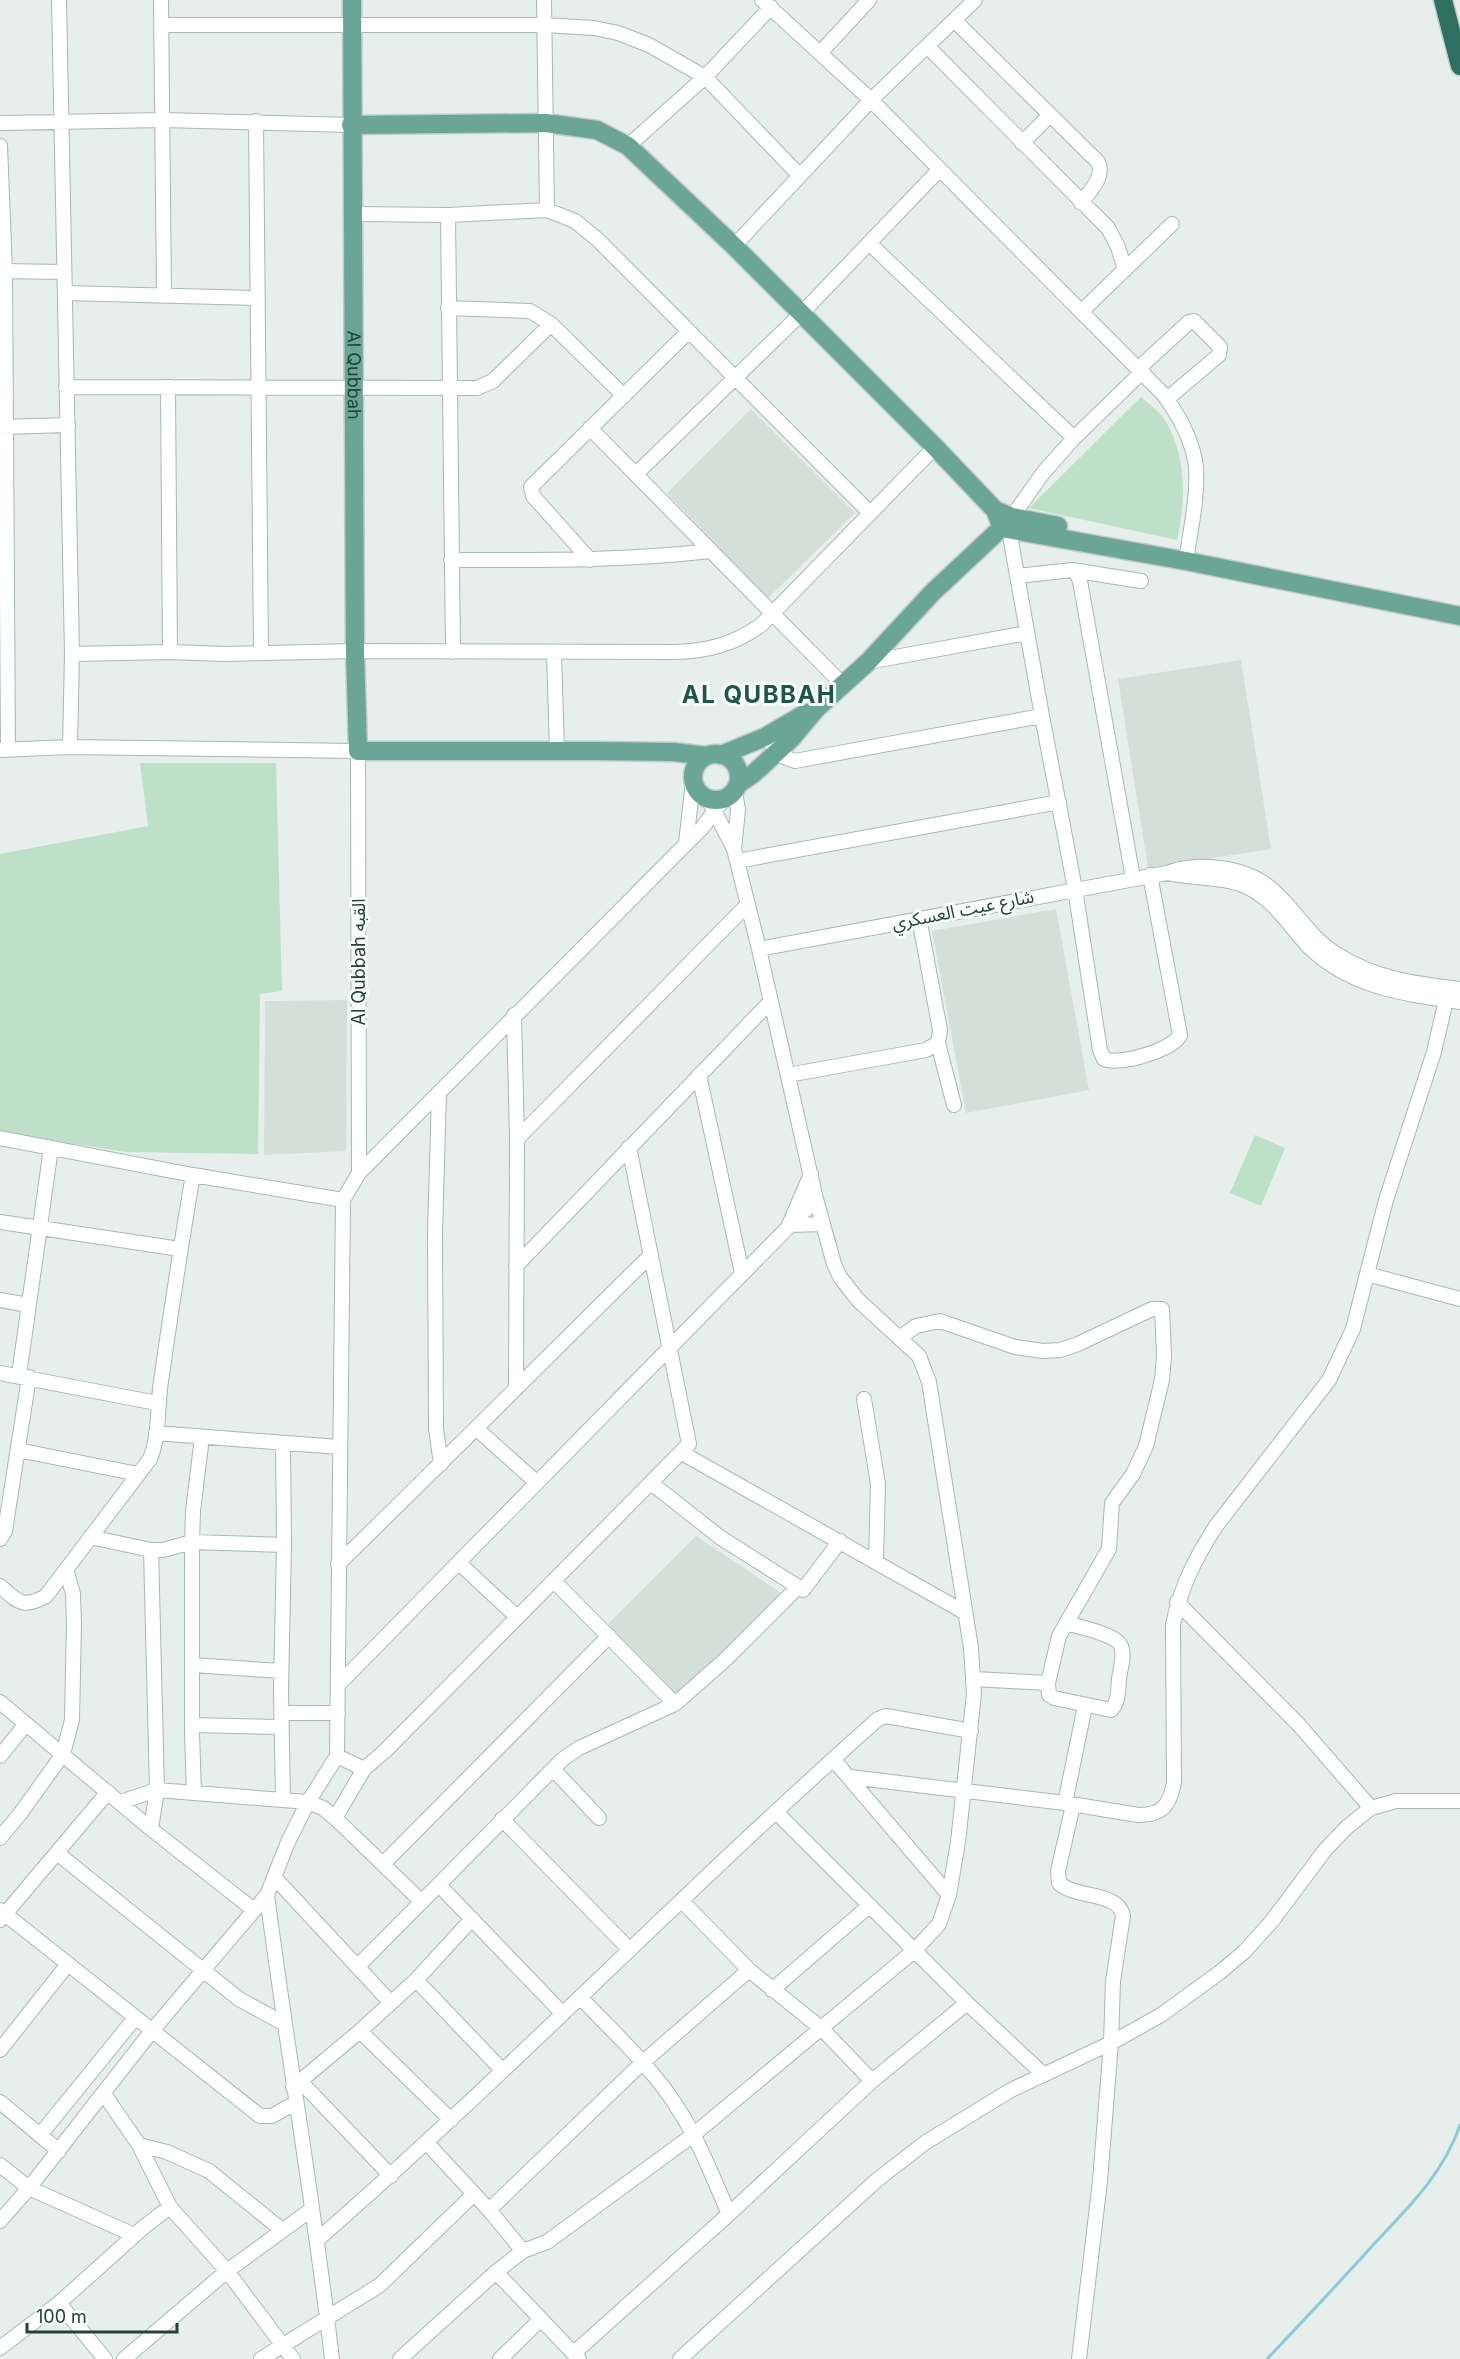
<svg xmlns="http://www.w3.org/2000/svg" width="1460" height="2359" font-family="Inter,'Noto Sans Arabic',sans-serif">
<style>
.built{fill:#d4dfda}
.green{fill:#bfe0c8}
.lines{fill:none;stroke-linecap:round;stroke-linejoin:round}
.stream{stroke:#8ec9d4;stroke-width:3}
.minor-casing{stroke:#a8b8b2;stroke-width:16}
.major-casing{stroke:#c2cac8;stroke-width:21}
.highway-casing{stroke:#c2cac8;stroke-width:21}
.minor{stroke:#fff;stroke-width:14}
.major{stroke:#6aa596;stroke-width:18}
.highway{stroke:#2f6f62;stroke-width:18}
.labels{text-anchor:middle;stroke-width:6;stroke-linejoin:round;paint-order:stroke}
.street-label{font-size:18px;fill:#24423a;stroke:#f7fbf9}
.district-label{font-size:24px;font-weight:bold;letter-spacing:1.5px;fill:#1f5548;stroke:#f7fbf9}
</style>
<rect width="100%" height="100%" fill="#e6efeb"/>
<path class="built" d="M751 409 855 513 768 598 667 493Z
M1241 660 1271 849 1148 868 1118 679Z
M1056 909 1089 1090 966 1113 932 931Z
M347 1000 346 1151 264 1155 265 1001Z
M696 1536 781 1593 678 1696 608 1624Z"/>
<path class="green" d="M1141 397C1149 404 1160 412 1165 420 1187 457 1186 500 1177 540L1029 508Z
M140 763H276L282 991 260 994 258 1154 126 1152 0 1132V854L148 826Z
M1255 1135 1285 1148 1261 1206 1230 1193Z"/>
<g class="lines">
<path class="stream" d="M1267 2359C1303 2321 1339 2283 1374 2244 1408 2208 1444 2173 1460 2125"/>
<g class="minor-casing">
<path id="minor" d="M59 0 72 654 70 747
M161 0 164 295
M544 0 547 210
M762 0 871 100 1163 394C1178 414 1190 435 1195 460 1200 487 1190 533 1186 561
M955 21 1098 162C1105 178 1090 190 1081 203
M162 25H545L594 28 618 33 649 45 705 77 800 176
M927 46 1108 228 1118 247 1125 270
M821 52 869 0
M256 121 261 653
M0 123 163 120 351 125
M1022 143 1050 115
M0 146 5 271 8 750
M628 146 705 77 771 7
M354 214 448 215 547 210 575 221 597 239 869 512
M448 215 453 652
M870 244 1074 438
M734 246 871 100 975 0
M0 271 64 272
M65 293 258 298
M448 308 530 311 551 324 624 396
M1081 312 1172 224
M1139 368 1189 322 1194 321 1220 347 1219 355 1167 399
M66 387 477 388 493 381 551 324
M168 387 170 652
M0 427 68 425
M590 428 843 685
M636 474 802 313 939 170
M1012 517 1043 473 1074 438 1143 371
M1009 530 1042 716 1075 889 1100 1050 1104 1059C1119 1066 1173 1050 1180 1035L1150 875
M451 560C538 560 624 561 710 551
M590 560 533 496 531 487 689 331
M1076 572 1080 581 1133 878
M1018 576 1072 570 1141 581
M554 653 557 751
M72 654 170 652 225 654 355 651 676 652C708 651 735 644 761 625L935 447
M868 662 1027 633
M772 745 782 756 795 761 1042 716
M0 750 70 747 358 751 359 1173
M686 843 693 782
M734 849 738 810 735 791
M737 861 1059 802
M1167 873C1192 879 1224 876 1247 887 1275 900 1289 926 1309 947 1351 988 1405 994 1460 1002
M919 918 940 1030 938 1043 954 1105
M759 949 1167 873C1185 866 1201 866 1220 868 1287 876 1290 925 1338 955 1376 979 1417 984 1460 989
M514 1015 517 1139 516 1388
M699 1075 742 1273
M788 1075 926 1050 938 1043
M439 1093 435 1233 436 1429 441 1464
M0 1138 193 1175 343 1200
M517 1139 748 904
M811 1174 789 1225 823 1224
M0 1222 180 1249
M516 1266 771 1001
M1367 1274 1386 1200 1434 1052 1446 1000
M0 1300 28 1305
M901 1337 916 1326 940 1321 1015 1347 1043 1351 1060 1350 1078 1344 1152 1309H1162L1164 1356 1162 1380 1146 1446 1133 1474 1112 1503 1109 1549 1059 1636 1048 1683 1049 1695 1054 1698 1111 1710C1119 1702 1118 1689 1119 1679 1120 1670 1125 1655 1121 1646 1116 1634 1079 1627 1066 1623
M0 1373 157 1403
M19 1375 51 1148
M864 1399 878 1484 876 1562
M477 1429 536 1482
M156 1433 339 1447
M18 1450 138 1474
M682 1453 964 1612
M651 1483 721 1538 803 1590 840 1541
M90 1537 151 1550H163L192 1542 284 1545
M0 1539 5 1531 29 1377
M459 1563 517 1617
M338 1564C443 1462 546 1358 651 1255
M554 1581 675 1704
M0 1586C18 1602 23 1609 46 1596L150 1459C160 1435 157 1407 161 1381 171 1312 181 1243 193 1175
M1177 1602 1299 1725 1371 1808
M192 1665 281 1671
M974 1679 1048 1683
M338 1685 816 1199
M0 1702 151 1829 254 1910
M281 1713H338
M192 1725 281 1727
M0 1756 26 1724
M337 1756 364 1769
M833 1759 949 1895
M553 1769 599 1818
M850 1777 1065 1803 1138 1815C1163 1815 1170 1805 1174 1782L1173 1625C1180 1588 1196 1557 1216 1526L1329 1380 1353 1329 1367 1274 1460 1299
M194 1793 192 1733V1542L193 1511 202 1437
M283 1800 281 1689 284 1545 283 1443
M120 1802 157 1790 308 1802 323 1808 335 1818 422 1902
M1065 1803 1085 1706
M1073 1805 1058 1871 1059 1883C1075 1899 1119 1891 1123 1916L1113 1981 1111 2043 1100 2181 1079 2359
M776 1812 967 2003 1044 2075
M335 1818 364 1769 385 1751 689 1444 629 1147
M502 1819 630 1950
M151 1829 157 1790 151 1550
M0 1838 20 1814 63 1754 72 1720 74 1623 73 1594 66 1569
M57 1853 239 1999 283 2023
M383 1864 609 1636
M275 1878 391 2003
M439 1885 562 2013
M267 1895C287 2050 314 2204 332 2359
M682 1901 749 1970 822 2029 872 2081
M0 1910 260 2116H272L295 2103
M0 1920 108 1792
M358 1966 563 1759 579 1748 675 1704 726 1659 798 1587
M416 1980 503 2071
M772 1990 869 1906
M580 1997C612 2031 652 2067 677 2107 699 2140 713 2178 729 2214
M360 2031 451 2120
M0 2050 68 1964
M301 2082 391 2176
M293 2087 360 2031 416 1980 472 1919
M104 2094 139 2145 170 2207 227 2271 293 2359
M0 2102 59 2151
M40 2135 135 2018
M427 2143 489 2210 523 2251
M139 2145 167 2152 209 2171 282 2230
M0 2165 29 2188 134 2235
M489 2210 642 2063 749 1970
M0 2221 29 2188 151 2032 267 1895 288 1842 308 1802 337 1756 343 1200 359 1173 702 828 723 800
M317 2240C510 2072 687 1888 878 1719L886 1716 971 1731
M496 2272 579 2359
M59 2303 105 2359
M0 2348 59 2303 145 2226 170 2207
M574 2353 729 2214 872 2081 967 2003
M124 2359 227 2271 312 2209
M261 2359 380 2285 474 2194
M400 2359 496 2272 523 2251 547 2242 693 2135 915 1950 939 1924 949 1895 958 1842 974 1694 971 1648 929 1382 919 1356 858 1300 840 1277 834 1264 816 1199 759 949 734 849 708 799
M500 2359 540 2320
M680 2359 877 2180 926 2142 1011 2090 1111 2043 1161 2015 1219 1973 1244 1952 1272 1921 1325 1850 1347 1827 1371 1808 1396 1801H1460"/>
</g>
<g class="major-casing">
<g id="major">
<path id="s1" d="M352 0 355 651 358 751H599L674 752 706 756"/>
<path d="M351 125 546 123 597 130 628 146 734 246 935 447 995 510 1002 528 1186 561 1460 616"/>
<path d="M995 510 1012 517 1058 526"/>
<circle cx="716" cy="777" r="23"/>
<path d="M721 755 765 737 806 713"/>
<path d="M738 784 753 774 791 739 816 709 868 662 933 592 1011 519"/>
</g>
</g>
<g class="highway-casing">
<path id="highway" d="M1443 0 1460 66"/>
</g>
<use href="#minor" class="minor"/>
<use href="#major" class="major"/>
<use href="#highway" class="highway"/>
</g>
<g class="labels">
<g class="street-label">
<text dy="6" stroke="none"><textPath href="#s1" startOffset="375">Al Qubbah</textPath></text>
<text transform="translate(963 910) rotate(-11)" y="6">شارع عيت العسكري</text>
<text transform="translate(359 962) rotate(-90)" y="6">Al Qubbah القبه</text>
</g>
<g class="district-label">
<text x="759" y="703">AL QUBBAH</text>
</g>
</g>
<path d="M27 2323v9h150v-9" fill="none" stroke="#24423a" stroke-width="3"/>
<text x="36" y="2323" font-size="18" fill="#24423a" stroke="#f7fbf9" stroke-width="4.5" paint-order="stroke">100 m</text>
</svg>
